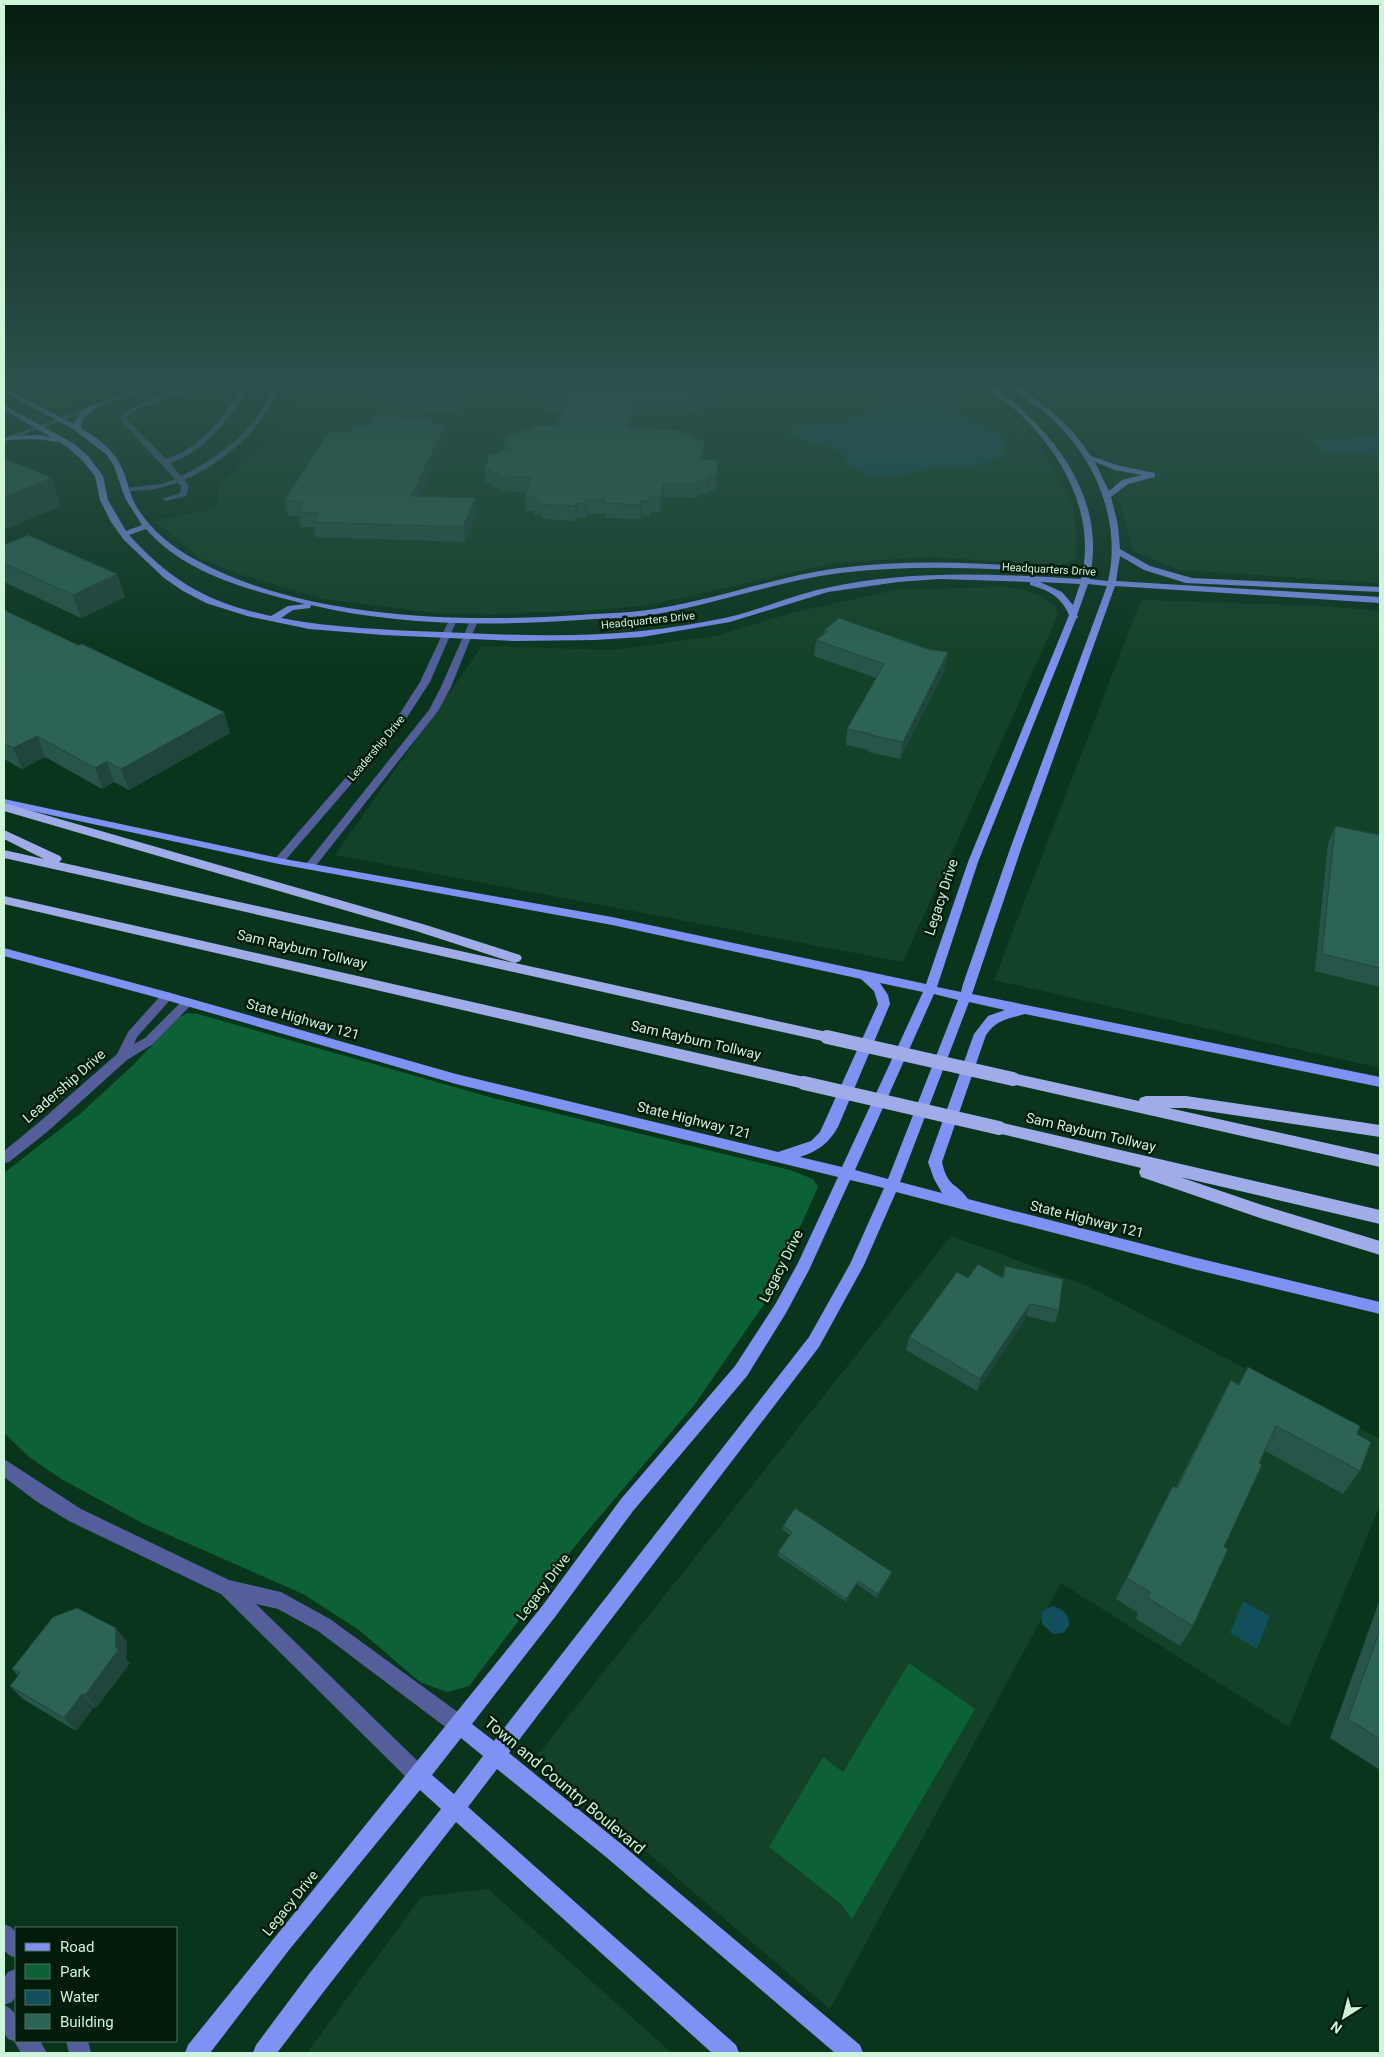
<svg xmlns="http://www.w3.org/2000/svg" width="1384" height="2057" font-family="Roboto,sans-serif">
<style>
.built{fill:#124227}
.green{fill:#0d6137}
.water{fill:#124f5c}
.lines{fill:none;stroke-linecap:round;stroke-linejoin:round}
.minor{fill:#535e9b;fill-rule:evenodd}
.major{fill:#8091f4;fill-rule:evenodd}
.highway{fill:#9face7;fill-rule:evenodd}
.highway-bridge{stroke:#9face7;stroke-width:14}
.wall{fill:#275549}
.shaded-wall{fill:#20453c}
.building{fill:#2d6355;stroke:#20453c}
.labels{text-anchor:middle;stroke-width:5;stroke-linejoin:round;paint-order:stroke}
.far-street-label{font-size:11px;fill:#cef4da;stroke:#001b09}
.street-label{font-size:14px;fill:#cef4da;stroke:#001b09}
.near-street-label{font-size:16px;fill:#cef4da;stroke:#001b09}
</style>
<rect width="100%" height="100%" fill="#09351d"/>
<path class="built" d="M7 385H127L63 408 53 409Z
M303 385H978L1010 411 1037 442 1051 468 1074 506 1077 559 1060 565 928 557 835 563 650 605 596 610 493 614 436 613 324 599 242 575 199 558 177 538 154 521 216 508 218 491 226 478 277 435 297 408Z
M1020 385H1380V583L1179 570 1133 551 1111 471 1057 407Z
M1002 587 1021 589 1043 597 1055 607 1058 615 903 962 335 855 482 646 613 650 716 636 791 613 896 590Z
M1141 600 1322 606 1380 611V1068L994 980Z
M951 1236 1088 1286 1380 1439V1505L1289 1727 1061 1583 830 2009 536 1757Z
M488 1889 672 2053H307L421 1897Z"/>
<path class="green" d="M187 1013 198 1014 493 1098 790 1170 813 1179 818 1187 767 1300 695 1404 579 1541 469 1686 447 1692 420 1682 359 1630 303 1594 144 1524 63 1480 29 1457 4 1433V1173L81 1113 133 1065 178 1018Z
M909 1663 975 1709 852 1919 841 1904 769 1847 823 1757 843 1772Z"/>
<path class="water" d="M888 385H941L952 393 948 402C957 420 969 420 986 428 992 431 998 435 1003 439L1005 448 999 458 977 465 938 466 890 477 875 476 865 474 848 464 839 451 789 434 798 425C823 424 859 426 878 406 883 401 884 391 888 385Z
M1380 433V456C1374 456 1367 453 1361 453 1340 452 1325 460 1311 438L1348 439Z
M1243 1601 1270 1616 1257 1649 1230 1633Z
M1052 1606C1063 1608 1070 1615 1069 1626L1063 1633 1053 1634 1042 1624V1611Z"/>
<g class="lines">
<path class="minor" d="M150 385H158L4 442V438Z
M197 385H205L138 409 127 417 128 421 166 459C199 448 221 421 239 392L219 389 208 385 243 389 272 388 273 385H279C266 427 225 462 184 480L189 486 186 496 166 501 162 499 180 493 181 486 178 483 155 489 123 492 122 490 126 488 161 484 175 479 123 423 120 419C126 404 180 390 197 385ZM270 392C258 429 215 460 181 476L170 463C204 451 227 423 245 393Z
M452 619 456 622 430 682 402 725 283 863H275L274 861 275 859 395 721 420 682 448 622Z
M473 620 477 623 451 687 438 711 314 868H306L304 866 306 864 429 710 441 687 469 623Z
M167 992 171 993 173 996 171 999 137 1037 134 1044 145 1038 183 1000 187 999 193 1003 153 1044 127 1060 47 1132 9 1162 4 1163V1151L37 1124 117 1054 128 1032 163 993Z
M4 1459 81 1509 229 1580 281 1592 330 1619 466 1718 468 1725 466 1732 459 1734 452 1732 318 1631 278 1609 256 1604 426 1769 429 1776 426 1783 419 1786 412 1783 221 1594 69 1521 36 1501 4 1477Z
M4 1924 11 1927 16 1932V1958L9 1955 4 1950Z
M16 1969V1996L12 2002 4 2005V1978L8 1972Z
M4 2005C21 2012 16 2025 16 2041H40L47 2053H21L14 2041 8 2039 4 2033Z
M66 2041H88L91 2053H69Z"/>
<path class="major" d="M984 385H991C1052 428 1109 499 1089 579L1108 581C1122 521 1095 458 1051 418 1040 407 1019 396 1010 385H1017L1057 416 1075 434 1091 456 1120 466 1155 473V477L1128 484 1111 497 1118 525 1120 549 1150 566 1192 578 1380 587V592L1186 583 1144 570 1120 556 1116 581 1380 597V603L1115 586 1021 849 972 994 1380 1077V1087L1025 1014C1008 1019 997 1019 986 1035L942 1162C947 1187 957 1183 968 1199L1193 1257 1380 1302V1314L1193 1269 896 1192 864 1265 819 1347 509 1753 620 1843 860 2045 863 2053H835L606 1857 497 1769 468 1807 736 2045 739 2053H712L456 1822 325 1990 277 2053H253L256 2045 309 1974 441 1809 420 1790 289 1950 210 2053H185L188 2045 543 1605 621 1499 735 1366 776 1303 798 1263 838 1177 456 1084 166 1000 4 956V948L167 992 456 1074 778 1152 811 1141 820 1132 878 1004 874 991 861 979 612 925 279 864 4 805V799L279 858 612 917 926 984 968 862 1069 615C1061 596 1048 590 1030 585V582L939 579 898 582 828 592 730 622 642 637 595 640 515 641 383 635 309 629 247 616 206 603 183 591 164 578 124 540 111 522 100 500 95 476 82 460 67 447 59 442 36 439 5 440 4 438 8 436 36 435 51 437 4 410V405L73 443 88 456 103 476 108 500 126 531 142 525 125 498 114 466 106 454 73 429 4 392V388L74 424C76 415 88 404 97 405V407L82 419 81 428C100 440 116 451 124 473 128 484 130 494 135 504 149 529 173 548 198 561 305 619 460 623 579 615 606 613 633 613 660 608 720 598 778 576 839 568 918 558 997 563 1076 571L1080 573 1076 575C997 568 919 564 840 573 779 581 722 602 662 613 635 618 608 618 581 620 491 626 399 626 311 605L310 608 293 610 281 618C334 628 388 630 442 632 508 635 575 638 641 631 670 628 701 623 729 617 762 609 793 595 826 588 910 569 996 574 1081 579 1096 520 1067 461 1025 419 1013 406 996 397 984 385ZM1095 462 1115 470 1142 475 1122 480 1109 491ZM146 529C185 574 250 590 305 604L288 606 271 616C209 603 172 582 129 535ZM1040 582 1080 584 1073 605 1062 592ZM1088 584 1107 586 1010 849 963 984 961 992 937 987 978 862 1076 619 1078 617 1077 615ZM880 983 923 992 842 1167 800 1157C818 1151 828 1144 838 1127L890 1004 888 995ZM934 994 958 1000 888 1179 855 1170ZM969 1002 1005 1010 988 1016 974 1034 928 1162 934 1179 942 1193 900 1182ZM850 1180 884 1188 850 1264 809 1337 494 1741 472 1724 555 1617 633 1511 747 1376 786 1313 809 1270ZM461 1738 483 1756 454 1794 432 1775Z"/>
<path class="highway" d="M4 803 426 925 520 955 522 958 520 961 515 963 827 1032 832 1033 835 1037 832 1041 827 1042 4 858V850L44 859 4 839V830L60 856 62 859 59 862 515 963 416 931 4 811Z
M4 896 804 1077 810 1079 812 1083 810 1087 804 1089 4 904Z
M1013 1073 1139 1101 1140 1098 1146 1096H1186L1380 1125V1137L1186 1108H1169L1380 1155V1167L1007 1083 1005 1079 1007 1075Z
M999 1122 1380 1210V1224L1180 1177 1262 1205 1380 1241V1255L1260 1218 1141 1177 1139 1172 1141 1168 993 1132 991 1128 993 1124Z"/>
<path class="highway-bridge" d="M827 1037 1013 1079
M804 1083 999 1128"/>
</g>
<path class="wall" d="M362 385H472L458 412 391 409 389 402H377L376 395 364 394Z
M525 385H730V389H723L722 392H713V404L706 408 696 409 695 412H688L687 415 632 414 633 428 682 433 689 435 705 456 704 459 718 461V476L716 491H708L707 494H699L697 498 664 497 660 512H651L650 516 642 515 641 519 605 518V514H587L586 517H577L576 521 542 519 541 515H534V511H526L525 496 527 492 499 491V487H492L491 483H486L484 469 498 454 505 451 504 437 531 429 556 426 562 411H545V408H538V406L526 401 525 388Z
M433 418 434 423 448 438 420 496 477 512 465 542 316 537 314 527H301L299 516H288L284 501 349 432 370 425Z
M4 545 125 597 81 618 4 582Z
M4 610 78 645 224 712 230 733 129 790 114 782 102 789 45 757 22 769 4 759Z
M824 630 946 668 900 759 868 752 869 750 846 745 847 729 876 678 814 656 816 640 824 634Z
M1335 826 1380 835V987L1315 971 1328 843Z
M1005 1266 1059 1310 1055 1323 1027 1316 977 1391 906 1350 909 1337 968 1278 1002 1277Z
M1248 1367 1357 1434 1360 1471 1343 1494 1265 1451 1224 1547 1193 1626 1180 1646 1136 1619 1138 1613 1116 1599 1161 1508 1173 1486 1176 1487 1218 1404 1231 1380 1239 1384Z
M783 1526 891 1575 877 1598 857 1584 846 1602 778 1556V1552L790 1535 782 1530Z
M1380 1599V1770L1330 1738Z
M127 1642 126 1659 130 1663 96 1708 94 1707 76 1731 23 1699 10 1686 18 1676 12 1669Z"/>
<path class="shaded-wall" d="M464 385H472L458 412 456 398Z
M713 390V404L706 408 696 409 695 412V399L696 396Z
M633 414V428L627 442V428Z
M446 424 448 438 413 510 411 496Z
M705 442V456L700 472V458Z
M718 461V476L716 491V477Z
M708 476V491L707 494V480Z
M52 478 61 506 4 530V497Z
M699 480V494L697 498V483Z
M664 483V497L660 512V497Z
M650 497 651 512 650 516Z
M475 498 477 512 465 542 463 527Z
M586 499 587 514 586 517 585 503Z
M641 501 642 515 641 519 640 505Z
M577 503V517L576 521 575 506Z
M117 574 125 597 81 618 73 595Z
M948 652 946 668 900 759 903 742Z
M224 712 230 733 129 790 121 769Z
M37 736 45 757 22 769 13 748Z
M107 761 114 782 102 789 95 768Z
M1030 1304 1027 1316 977 1391 980 1379Z
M892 1572 891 1575 877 1598 878 1594Z
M858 1581 857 1584 846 1602V1599Z
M116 1628 127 1642 126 1659 130 1663 96 1708 85 1695 116 1648Z
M82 1694 94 1707 76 1731 64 1718Z"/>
<path class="building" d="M378 385H464L456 398 388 396 393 389 375 388Z
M525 385H713V390L706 394 696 396 695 399H688L687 402 631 400 633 414 627 428 682 430 681 433H689V435L700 439 705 442 700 458 718 461 716 477 708 476 707 480H699L697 483H664L660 497H650V501H641L640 505 604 503 605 500 586 499 585 503H577L575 506 540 504 541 501 533 500 534 497 525 496 532 477 497 476 499 473H490L492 469H484L490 454H498L500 451H510L504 437 508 435 523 431 524 429H531L533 426H556L568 398 544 397 545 395 537 394 538 392 525 388Z
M375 416 433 418 430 423 446 424 411 496 475 498 463 527 313 522 319 513 298 512 304 502 284 501 329 432H349L353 425H370Z
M4 458 52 478 4 497Z
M28 535 117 574 73 595 4 563V545Z
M4 610 78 645 82 644 224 712 121 769 107 761 95 768 37 736 13 748 4 743Z
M839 618 928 649 948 652 903 742 870 735 871 734 847 729 884 664 816 640 828 631 824 630Z
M1335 826 1380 835V968L1322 954Z
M978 1264 1003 1278 1005 1266 1063 1279 1059 1310 1030 1304 980 1379 909 1337 957 1272 968 1278Z
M1248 1367 1360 1426 1357 1434 1371 1442 1360 1471 1276 1426 1259 1463 1262 1465 1224 1547 1228 1549 1193 1626 1148 1598 1150 1592 1127 1578 1173 1486 1177 1488 1231 1380 1239 1385Z
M795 1508 892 1572 878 1594 858 1581 846 1599 778 1552 792 1532 783 1526Z
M77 1608 116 1628V1648L119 1649 85 1695 82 1694 64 1718 10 1686 20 1673 12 1669 53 1617Z
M1380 1630V1739L1348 1719Z"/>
<linearGradient id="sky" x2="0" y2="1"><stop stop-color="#051d10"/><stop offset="0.57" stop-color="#2c514c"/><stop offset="1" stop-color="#2c514c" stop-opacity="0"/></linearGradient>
<rect width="1384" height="673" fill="url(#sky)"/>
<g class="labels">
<g class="far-street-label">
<text transform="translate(1049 569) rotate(3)" y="4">Headquarters Drive</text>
<text transform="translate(648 620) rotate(-6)" y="4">Headquarters Drive</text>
<text transform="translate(376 748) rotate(-50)" y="4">Leadership Drive</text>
</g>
<g class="street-label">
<text transform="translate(941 897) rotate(-72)" y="5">Legacy Drive</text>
<text transform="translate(302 949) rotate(13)" y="5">Sam Rayburn Tollway</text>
<text transform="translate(303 1019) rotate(16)" y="5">State Highway 121</text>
<text transform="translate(696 1040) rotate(13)" y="5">Sam Rayburn Tollway</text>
<text transform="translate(64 1086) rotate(-41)" y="5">Leadership Drive</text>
<text transform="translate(694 1120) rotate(14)" y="5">State Highway 121</text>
<text transform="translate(1091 1132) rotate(13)" y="5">Sam Rayburn Tollway</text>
<text transform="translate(1087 1219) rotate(14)" y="5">State Highway 121</text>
<text transform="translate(781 1266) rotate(-63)" y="5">Legacy Drive</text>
<text transform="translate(543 1587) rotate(-53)" y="5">Legacy Drive</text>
<text transform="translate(290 1903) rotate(-51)" y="5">Legacy Drive</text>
</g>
<g class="near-street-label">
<text transform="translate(565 1785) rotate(40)" y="6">Town and Country Boulevard</text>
</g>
</g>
<rect width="1384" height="2057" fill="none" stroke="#cef4da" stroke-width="10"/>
<rect x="15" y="1927" width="162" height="115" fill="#001b09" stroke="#52725d"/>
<rect x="25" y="1943" width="25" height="8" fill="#8091f4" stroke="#52725d"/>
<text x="60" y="1952" font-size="15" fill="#cef4da">Road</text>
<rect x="25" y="1964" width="25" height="15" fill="#0d6137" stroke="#52725d"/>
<text x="60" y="1977" font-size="15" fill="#cef4da">Park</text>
<rect x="25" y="1990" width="25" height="15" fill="#124f5c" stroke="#52725d"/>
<text x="60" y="2002" font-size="15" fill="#cef4da">Water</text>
<rect x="25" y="2014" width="25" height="15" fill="#2d6355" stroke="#52725d"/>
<text x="60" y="2027" font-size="15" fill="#cef4da">Building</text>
<g transform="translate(1344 2017) rotate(216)" stroke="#001b09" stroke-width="4" paint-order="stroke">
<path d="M0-4L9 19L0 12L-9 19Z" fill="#cef4da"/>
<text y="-8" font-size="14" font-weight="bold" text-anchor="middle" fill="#cef4da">N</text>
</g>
</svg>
